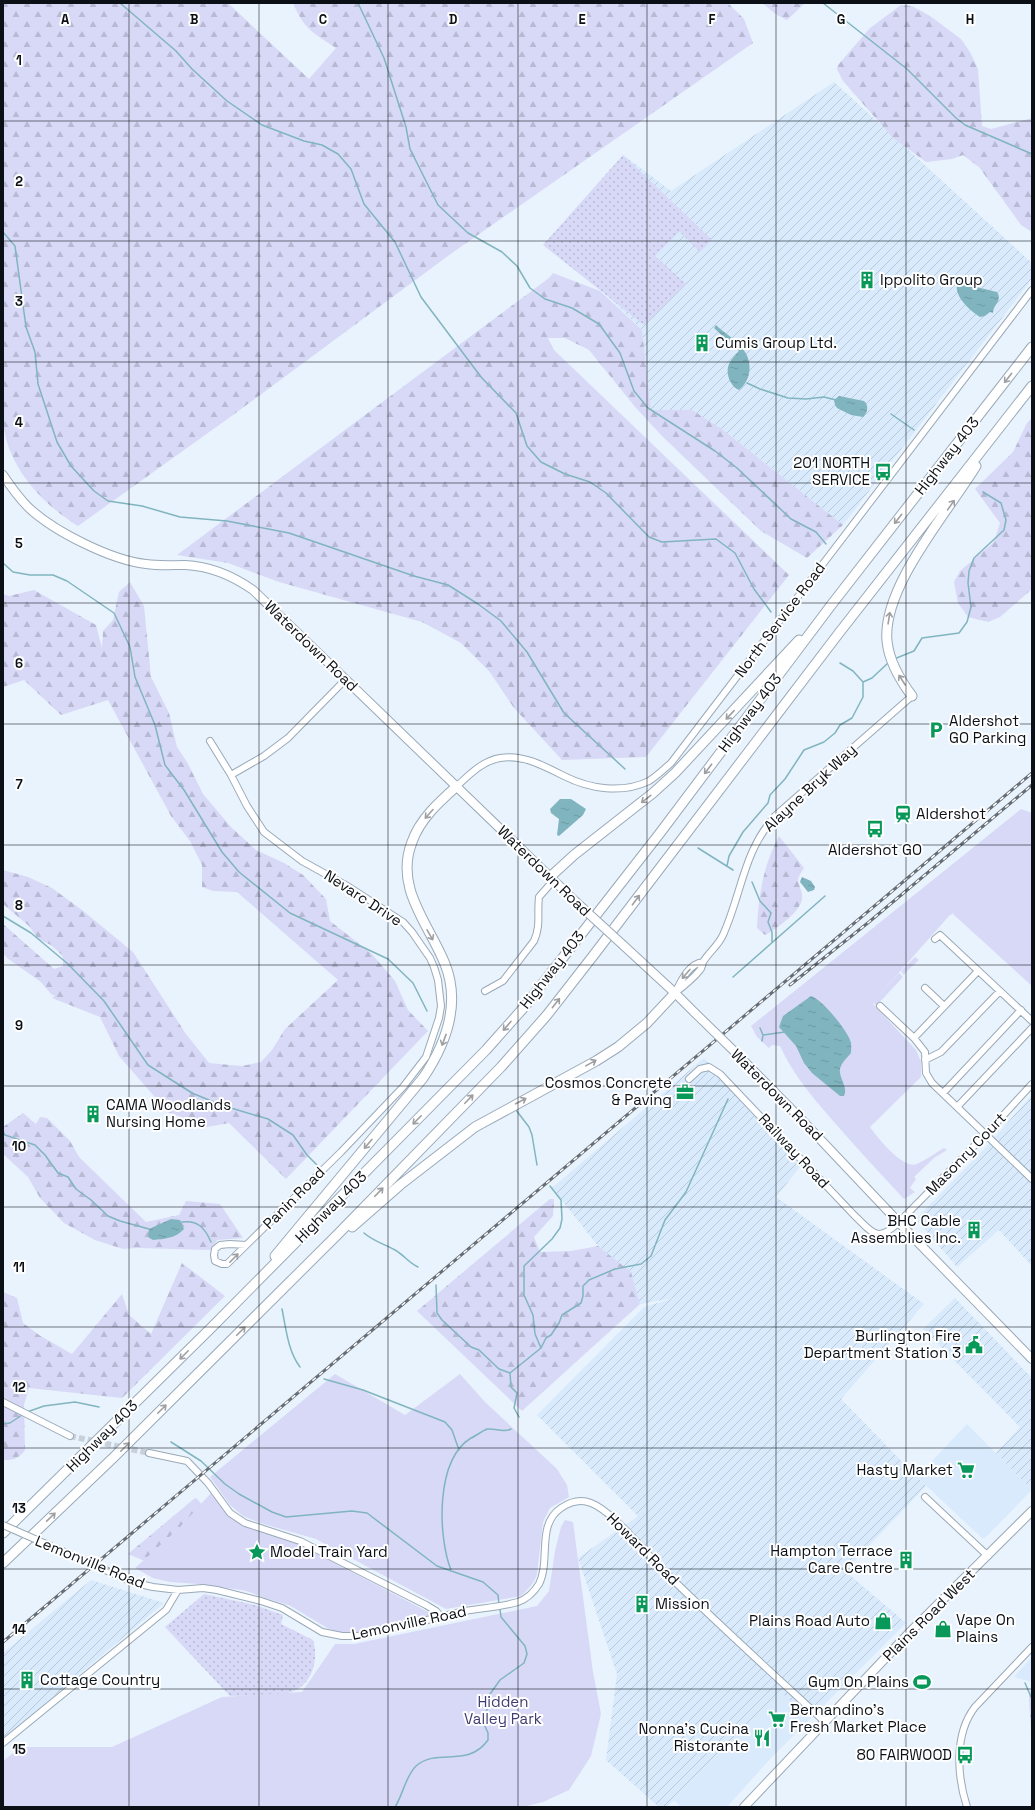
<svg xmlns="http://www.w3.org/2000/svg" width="1035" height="1810" font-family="'Space Grotesk',sans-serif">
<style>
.built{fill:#d8eafc}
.industrial{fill:url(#industrial-furrows)}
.grass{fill:url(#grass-dots)}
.forest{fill:url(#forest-firs)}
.park{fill:#d8d9f7}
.water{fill:url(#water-ripples)}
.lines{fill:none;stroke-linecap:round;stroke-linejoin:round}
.stream{stroke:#80b5bf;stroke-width:1.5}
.minor-tunnel{stroke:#c8d1da;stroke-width:6;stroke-dasharray:6 3;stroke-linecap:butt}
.minor-casing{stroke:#99a9b8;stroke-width:8}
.major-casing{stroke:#99a9b8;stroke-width:10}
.highway-casing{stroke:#99a9b8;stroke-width:11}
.minor{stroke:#fff;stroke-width:6}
.major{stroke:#fff;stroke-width:8}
.highway{stroke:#fff;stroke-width:9}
.rail-casing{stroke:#666d75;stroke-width:3}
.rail{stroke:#fff;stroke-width:1.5;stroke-dasharray:4.5;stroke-linecap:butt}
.minor-bridge-casing{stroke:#99a9b8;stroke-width:8;stroke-linecap:butt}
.major-bridge-casing{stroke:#99a9b8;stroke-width:10;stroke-linecap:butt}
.minor-bridge{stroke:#fff;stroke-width:6}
.major-bridge{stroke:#fff;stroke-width:8}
.oneway{stroke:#9d9fa2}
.grid{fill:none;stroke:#0b1016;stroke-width:1;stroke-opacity:0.55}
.labels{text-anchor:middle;stroke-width:4;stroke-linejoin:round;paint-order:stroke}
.poi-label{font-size:15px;fill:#0b1016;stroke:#fff;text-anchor:start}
.street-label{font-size:15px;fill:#0b1016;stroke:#fff}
.park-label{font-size:15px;fill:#3f3c71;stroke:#fff}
.grid-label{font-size:13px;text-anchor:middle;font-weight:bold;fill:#0b1016;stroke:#fff;stroke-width:4;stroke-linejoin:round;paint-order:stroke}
</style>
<defs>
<pattern id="industrial-furrows" width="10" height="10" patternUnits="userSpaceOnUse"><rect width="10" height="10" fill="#d8eafc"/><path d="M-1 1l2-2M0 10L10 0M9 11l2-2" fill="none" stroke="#b8c8d7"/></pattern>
<pattern id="grass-dots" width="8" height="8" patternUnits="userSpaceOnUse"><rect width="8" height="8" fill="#d8d9f7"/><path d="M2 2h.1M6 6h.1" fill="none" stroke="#b8b9d3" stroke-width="1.8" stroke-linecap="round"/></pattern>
<pattern id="forest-firs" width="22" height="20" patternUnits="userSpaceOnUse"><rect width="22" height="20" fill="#d8d9f7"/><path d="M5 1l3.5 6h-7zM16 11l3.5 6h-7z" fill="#b8b9d3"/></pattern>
<pattern id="water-ripples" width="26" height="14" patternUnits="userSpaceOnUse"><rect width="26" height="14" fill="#80b5bf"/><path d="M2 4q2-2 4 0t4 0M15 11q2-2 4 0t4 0" fill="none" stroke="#6d9ba3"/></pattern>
</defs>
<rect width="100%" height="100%" fill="#e9f3fd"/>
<path class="built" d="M967 1424 1032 1490 985 1538H982L917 1477Z
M1032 1657V1682L1014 1677Z
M780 1691 809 1720 771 1758 727 1807H681L674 1800 742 1729Z"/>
<path class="industrial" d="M834 82 1032 263V279L843 525 722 429 692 410H651L642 330 549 239 626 157 671 191Z
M704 1058 803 1163 776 1197 924 1304 841 1399 926 1486 845 1571 906 1623 809 1720 780 1691 742 1729 667 1807H659L606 1760 617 1674 578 1558 638 1516 537 1415 644 1307 674 1298 640 1304 631 1272 598 1246 552 1188Z
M1032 1095V1266L999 1230 957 1267 916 1219 986 1147Z
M955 1298 1032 1378V1490L996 1453 1020 1427 923 1329Z
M91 1580 164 1603 3 1739V1653Z"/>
<path class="grass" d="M623 155 712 240 700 252 679 231 655 256 686 284 644 325 543 245Z
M204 1594 255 1605 283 1615 281 1624 313 1640C320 1663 310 1691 283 1694 266 1697 247 1695 230 1696L165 1627Z"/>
<path class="forest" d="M3 3H228L309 79 336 48C313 33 304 29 293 3H728L744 19 753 43 452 253 233 415 78 526C42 504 7 466 3 422Z
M762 3H805L787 20 777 15Z
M901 5 912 6 930 16 961 39 970 52 978 69 982 126 991 129 1032 118V232L1021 225 979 167 963 155 952 159 926 162 893 138 843 81 837 69 838 65 870 28Z
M553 273 600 291 642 330 651 410H692L722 429 843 525 807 558 761 531 662 436 636 408 589 350 565 338H548L554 350 789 575 646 757 562 760 514 708 489 671 461 643 422 622 279 582 228 563 177 555 549 278Z
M1032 418V589L1000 617 988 622 968 617 958 603 954 582 960 571 994 542 1000 523 975 489 1013 452 1027 423Z
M130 582 144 606 151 677 169 713 177 747 187 762 203 794 231 827 256 850 284 863 303 875 326 899 330 921 372 954 395 981 408 1010 428 1031 286 1179 229 1123 207 1127 168 1112 119 1056 100 1017 52 998 55 996 51 994 41 982 7 958 3 953V924L54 969 63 966V956L51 945 38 939 29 926 3 904V870L28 877 52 888 82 910 133 952 186 1034 209 1063 242 1066 261 1062 272 1050 285 1029 338 980 237 892 213 891 202 887V865L190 841 171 816 108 700 61 715 24 680 3 687V594L9 596 34 590 96 625 102 648 103 631 113 620 119 592Z
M779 836 804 868C794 883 799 880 802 894 805 910 777 928 765 935L757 928C759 893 763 867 779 836Z
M23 1113 36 1124 40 1117 47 1118 70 1141 79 1157 146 1222 179 1215 186 1201 220 1204 243 1238 217 1240 212 1250 137 1248 123 1249 95 1240 64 1223 40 1198 28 1177 3 1154V1127Z
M550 1199H554L553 1216 534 1237 540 1252 571 1251 598 1246 631 1272 640 1304 522 1411 417 1311Z
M182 1263 225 1296 122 1398 29 1388 24 1405 25 1450C19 1459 13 1460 3 1460V1292L17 1298 23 1323 39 1335 72 1354 122 1294 129 1315 151 1334Z
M195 1498 197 1499 292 1606 190 1573 157 1566 128 1554Z
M1032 1682V1749L1029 1699Z"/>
<path class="park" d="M1021 809 1032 813V986L953 914 955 912 949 916 872 1003 899 973 903 977 876 1006 874 1003 873 1004 916 1050 921 1062V1077L870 1127C877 1137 903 1170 917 1164 926 1160 935 1153 944 1148L947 1150 934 1158 914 1177 916 1179 910 1188 915 1192 904 1199C878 1171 852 1143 827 1114 809 1093 792 1072 780 1046L772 1045 769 1048 757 1037 751 1026Z
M915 957 919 960 907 971 904 975 901 971Z
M335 1374 405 1415 460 1374 485 1402 557 1469 567 1485 569 1497 550 1508 543 1522 537 1574C534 1584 528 1589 521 1596L446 1609 316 1539 260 1523 243 1516 230 1505 210 1477Z
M211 1493 227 1515 245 1526 261 1533 298 1544 434 1615 372 1630 344 1634 329 1629 289 1605 265 1598 248 1591 198 1584 170 1582 153 1578 135 1568 180 1527Z
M565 1520 573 1522 593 1672 601 1714 591 1756 569 1790 543 1802 523 1807H3V1761L21 1747H112L222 1697 302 1692 335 1644H354L537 1606 549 1591 555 1551 561 1527Z"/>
<path class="water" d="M958 280 972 286 997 292C1003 301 993 304 993 313L990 312 985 316 980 317C972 312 959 301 957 290 956 287 958 283 958 280Z
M716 325C724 333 736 339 742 348 753 360 752 380 739 390 730 386 725 373 729 364 731 359 736 355 739 351L714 328Z
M839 396 864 401C869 405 868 413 863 417L851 415 837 408 835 405 834 400Z
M560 799H571L586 809 583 815 559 836 557 835 559 819 551 813 550 809Z
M802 877 811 881 815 887 814 890 808 892 800 882Z
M811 996C822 999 846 1029 850 1040 852 1044 851 1049 851 1053 848 1057 843 1061 841 1066 836 1075 849 1086 844 1096H840L812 1073 804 1063 796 1046 779 1027 783 1016Z
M171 1219 180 1220 184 1229C176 1238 164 1239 153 1240L148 1237 149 1229Z"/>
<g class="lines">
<path class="stream" d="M120 3 176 51 192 69 227 101 262 125 304 141 322 145 338 154 351 169 364 204 395 242 421 297 481 377 516 413 527 446 541 462 565 474 590 482 606 493 649 537 662 542 716 539 735 553 754 589 771 612
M358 3 384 58 406 127 410 149 438 205 468 233 502 252 517 266 530 288 545 299 572 308 599 324 620 353 634 391 648 408 715 451 737 468 791 519 816 532 826 544
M823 3 907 69 956 118 965 125 1032 154
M3 232 15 246 26 327 35 352 38 384 57 442 71 466 94 491 108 501 142 506 180 517 227 521 289 533 414 576 448 585 478 604 501 621 527 652 564 713 625 769
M747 383 760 389 788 398 806 399 824 397 836 400
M891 414 914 430
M3 563 13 572 30 575H53L67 581 114 613 130 647 135 677 155 725 165 765 184 790 222 852 239 872 290 913 388 959 413 983 427 1011
M894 659 914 651 922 638 959 633 967 622 971 607 968 583 969 571 974 558 1004 530 1006 520 1001 503 983 492
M863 682 872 678 888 663
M698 848 733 870
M727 866 729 856 743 832 768 803 770 795 785 779 804 750 824 742 835 733 840 725 852 718 863 697V682L853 671 840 663
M752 882 760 901 771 913 768 922 772 932V942
M3 916 31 933 68 964 104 1001 148 1065 192 1093 221 1105 268 1119 293 1135 307 1155 318 1166
M733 977 825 896
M760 1028 763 1035 762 1041
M763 1035 785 1032
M516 1110 529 1127 532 1135 537 1165
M3 1132 5 1135 35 1145 45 1155 58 1173 68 1177 76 1189 91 1200 108 1216 120 1221 149 1229
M182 1222C198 1220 205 1228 211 1242
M364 1233C373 1241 384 1244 395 1250 404 1255 409 1263 418 1267
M436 1285 437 1313 442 1320 471 1347 479 1350 499 1369 510 1373
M282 1309C286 1329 288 1351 300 1367
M541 1348 535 1334 533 1315 524 1295V1266L552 1239 560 1228 562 1219 561 1200 550 1186
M510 1373 541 1348 546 1338 551 1335 559 1323 562 1315 581 1303 583 1296V1286L589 1280 615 1269 641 1264 651 1256 665 1220 686 1192 728 1099
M510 1373 511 1387 517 1393 514 1408 519 1417
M324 1379 363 1390 445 1422 452 1430 459 1450
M27 1412 44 1406 75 1402 99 1407
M3 1424 10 1423 22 1415
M171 1442 201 1461 225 1484 239 1494 272 1512 286 1517 352 1511 367 1513 437 1566 483 1582 498 1595 499 1605
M451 1570C438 1537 435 1460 471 1438 476 1436 482 1431 487 1429 496 1428 503 1433 511 1429
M1025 1683 1032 1699
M395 1807C403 1795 405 1777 416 1766 438 1747 467 1769 488 1740V1733L484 1724 490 1694 500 1680 524 1663 527 1654 525 1646 501 1617 500 1609"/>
<path class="minor-tunnel" d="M70 1436 149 1453"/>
<g class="minor-casing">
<path id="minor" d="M210 741 231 775 247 806 264 832 302 861 349 887 403 922 412 932 430 958 434 967 438 980 441 1006 439 1018 426 1057 403 1087 341 1152 227 1264H222L215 1261 214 1255 215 1249 220 1245 230 1244 246 1245
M231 775 264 756 288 738 345 680
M457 786C469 775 482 761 500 758 523 754 544 766 564 776 590 789 622 794 649 781 657 776 664 769 671 763L1032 290
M935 939 940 935 1032 1021
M925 988 944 1006
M485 991 503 981 534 941C541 926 537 913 539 897L553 881
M676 991C682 979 689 964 703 962
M675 993C684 986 693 979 700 970 702 968 702 965 703 962 709 952 718 946 723 935 742 893 743 852 775 816L912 696
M880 1006 914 1038 925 1052 926 1073 932 1083 1032 1179
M914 1038 978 971
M925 1060 941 1052 1000 991
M689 1079 700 1069 709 1067 720 1074 854 1215C872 1232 877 1244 899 1222L986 1134 1032 1084
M943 1093 1021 1010
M957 1107 1032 1028
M3 1402 70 1436
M149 1453 187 1461 208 1483 230 1513 245 1523 300 1541 426 1605 436 1611 441 1617
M925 1497 988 1556
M112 1573 135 1583 153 1587 178 1590 203 1588 217 1590 261 1601 282 1608 322 1632 342 1636H358C394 1629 429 1619 465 1611 482 1608 501 1607 518 1602 527 1599 534 1592 539 1584 551 1560 536 1525 561 1508 570 1502 581 1499 591 1503 613 1511 648 1556 666 1573 718 1624 772 1673 825 1722
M3 1743 166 1610 178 1590
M967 1807C957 1776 954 1734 975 1707L1032 1647"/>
</g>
<g class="major-casing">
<path id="major" d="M3 475C11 487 19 498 29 508 55 532 111 560 146 564 159 566 172 565 185 565 210 566 233 576 253 590L575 901
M623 945 675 993 695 1013
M734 1051 801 1119 907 1231 1032 1359
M744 1807 911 1631 1032 1511"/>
</g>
<g class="highway-casing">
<path id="highway" d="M912 696C900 680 889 661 887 641 882 587 948 512 976 466
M550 877 574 855 653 793 675 773 799 640
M352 1227 400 1185 475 1127 596 1061 618 1047 647 1023 675 993
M275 1256 423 1078C446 1044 461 1004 445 964 429 924 394 888 412 842 420 819 439 802 457 786
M3 1533 212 1327 486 1050 526 1005 660 833 832 604 1032 347
M3 1563 114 1457 339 1233 501 1067 547 1015 593 956 839 633 1032 386"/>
</g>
<use href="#minor" class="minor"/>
<use href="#major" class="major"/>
<use href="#highway" class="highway"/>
<g class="rail-casing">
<path id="rail" d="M790 985 869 922 1032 785
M3 1642 1032 773"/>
</g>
<use href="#rail" class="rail"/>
<g class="minor-bridge-casing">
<path id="minor-bridge" d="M3 1525 112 1573"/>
</g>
<g class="major-bridge-casing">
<path id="major-bridge" d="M575 901 623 945
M695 1013 734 1051"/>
</g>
<use href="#minor-bridge" class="minor-bridge"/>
<use href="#major-bridge" class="major-bridge"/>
</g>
<defs><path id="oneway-shaft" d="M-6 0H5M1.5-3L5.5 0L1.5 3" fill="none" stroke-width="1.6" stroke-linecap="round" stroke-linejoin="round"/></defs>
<g class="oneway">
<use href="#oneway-shaft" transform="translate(1008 378) rotate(128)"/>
<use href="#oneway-shaft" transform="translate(951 505) rotate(-55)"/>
<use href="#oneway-shaft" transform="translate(898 519) rotate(128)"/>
<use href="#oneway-shaft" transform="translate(889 618) rotate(-81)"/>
<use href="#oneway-shaft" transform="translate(902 680) rotate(-123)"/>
<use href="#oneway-shaft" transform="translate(730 715) rotate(133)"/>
<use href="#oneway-shaft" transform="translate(708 769) rotate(127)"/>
<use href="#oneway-shaft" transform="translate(646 799) rotate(142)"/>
<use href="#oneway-shaft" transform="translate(429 814) rotate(132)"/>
<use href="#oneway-shaft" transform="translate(636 900) rotate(-53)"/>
<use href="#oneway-shaft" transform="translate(430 935) rotate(60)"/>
<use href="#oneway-shaft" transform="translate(686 974) rotate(131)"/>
<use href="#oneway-shaft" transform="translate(556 1003) rotate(-52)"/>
<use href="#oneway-shaft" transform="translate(507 1026) rotate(131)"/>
<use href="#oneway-shaft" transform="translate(444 1040) rotate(110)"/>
<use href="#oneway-shaft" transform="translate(591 1063) rotate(-29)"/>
<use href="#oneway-shaft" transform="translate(469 1099) rotate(-46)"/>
<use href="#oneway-shaft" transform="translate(521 1101) rotate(-28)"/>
<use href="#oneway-shaft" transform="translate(417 1120) rotate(135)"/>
<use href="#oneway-shaft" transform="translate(368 1144) rotate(130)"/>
<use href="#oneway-shaft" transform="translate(379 1192) rotate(-46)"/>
<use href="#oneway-shaft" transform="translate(234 1258) rotate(-45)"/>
<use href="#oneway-shaft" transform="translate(241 1331) rotate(-45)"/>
<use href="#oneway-shaft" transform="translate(184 1355) rotate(135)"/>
<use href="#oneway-shaft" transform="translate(162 1409) rotate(-45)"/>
<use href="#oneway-shaft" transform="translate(125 1447) rotate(-45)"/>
<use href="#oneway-shaft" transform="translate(51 1517) rotate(-44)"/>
</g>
<path class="grid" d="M129 3V1807M259 3V1807M388 3V1807M518 3V1807M647 3V1807M776 3V1807M906 3V1807M3 121H1032M3 241H1032M3 362H1032M3 483H1032M3 603H1032M3 724H1032M3 845H1032M3 965H1032M3 1086H1032M3 1207H1032M3 1327H1032M3 1448H1032M3 1569H1032M3 1689H1032"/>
<defs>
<g id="building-bare" transform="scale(1.38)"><path d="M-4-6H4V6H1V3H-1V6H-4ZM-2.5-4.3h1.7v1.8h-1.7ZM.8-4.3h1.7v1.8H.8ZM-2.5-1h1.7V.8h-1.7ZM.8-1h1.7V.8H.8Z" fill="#089859" stroke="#fff" stroke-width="2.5" paint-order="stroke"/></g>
<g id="bus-bare" transform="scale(1.38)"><path d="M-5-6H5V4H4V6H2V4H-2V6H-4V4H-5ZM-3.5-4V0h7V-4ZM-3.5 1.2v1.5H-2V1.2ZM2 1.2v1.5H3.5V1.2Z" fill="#089859" stroke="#fff" stroke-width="2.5" paint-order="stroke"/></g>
<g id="parking-bare" transform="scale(1.38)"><path d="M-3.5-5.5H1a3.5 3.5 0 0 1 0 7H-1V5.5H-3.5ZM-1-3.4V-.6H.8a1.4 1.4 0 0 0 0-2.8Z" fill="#089859" stroke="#fff" stroke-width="2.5" paint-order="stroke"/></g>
<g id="station-bare" transform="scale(1.38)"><path d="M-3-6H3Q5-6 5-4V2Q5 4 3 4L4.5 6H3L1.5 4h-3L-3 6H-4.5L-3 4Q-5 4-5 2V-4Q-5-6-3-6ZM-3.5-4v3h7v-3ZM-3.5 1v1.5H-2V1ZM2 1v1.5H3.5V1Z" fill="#089859" stroke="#fff" stroke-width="2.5" paint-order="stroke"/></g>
<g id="office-bare" transform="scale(1.38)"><path d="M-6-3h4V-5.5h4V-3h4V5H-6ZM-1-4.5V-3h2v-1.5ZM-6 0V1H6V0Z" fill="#089859" stroke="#fff" stroke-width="2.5" paint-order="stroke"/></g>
<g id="civic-bare" transform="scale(1.38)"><path d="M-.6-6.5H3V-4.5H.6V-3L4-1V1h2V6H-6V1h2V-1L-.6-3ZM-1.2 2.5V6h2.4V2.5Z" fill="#089859" stroke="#fff" stroke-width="2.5" paint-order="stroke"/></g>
<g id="supermarket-bare" transform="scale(1.38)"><path d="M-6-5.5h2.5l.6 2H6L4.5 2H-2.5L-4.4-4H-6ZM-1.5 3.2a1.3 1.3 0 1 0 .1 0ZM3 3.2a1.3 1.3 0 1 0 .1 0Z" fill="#089859" stroke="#fff" stroke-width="2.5" paint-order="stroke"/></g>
<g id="sight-bare" transform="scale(1.38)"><path d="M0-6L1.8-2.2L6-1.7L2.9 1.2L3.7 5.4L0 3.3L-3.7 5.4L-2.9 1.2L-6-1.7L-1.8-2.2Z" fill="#089859" stroke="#fff" stroke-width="2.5" paint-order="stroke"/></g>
<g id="shop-bare" transform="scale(1.38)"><path d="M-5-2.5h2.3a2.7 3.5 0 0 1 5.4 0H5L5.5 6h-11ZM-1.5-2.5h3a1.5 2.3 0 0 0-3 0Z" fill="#089859" stroke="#fff" stroke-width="2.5" paint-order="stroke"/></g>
<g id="stadium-bare" transform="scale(1.38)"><path d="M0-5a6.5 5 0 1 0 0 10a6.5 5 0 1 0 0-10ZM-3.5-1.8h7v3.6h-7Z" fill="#089859" stroke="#fff" stroke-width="2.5" paint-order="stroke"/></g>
<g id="restaurant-bare" transform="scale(1.38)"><path d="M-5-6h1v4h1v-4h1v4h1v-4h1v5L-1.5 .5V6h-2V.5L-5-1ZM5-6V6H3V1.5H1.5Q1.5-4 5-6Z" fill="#089859" stroke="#fff" stroke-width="2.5" paint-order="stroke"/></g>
</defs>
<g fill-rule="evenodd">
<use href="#building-bare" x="867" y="280"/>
<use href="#building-bare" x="702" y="343"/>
<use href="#bus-bare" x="883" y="472"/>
<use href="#parking-bare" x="936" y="730"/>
<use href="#station-bare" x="903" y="814"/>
<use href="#bus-bare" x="875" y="829"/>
<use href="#office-bare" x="685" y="1092"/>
<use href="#building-bare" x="93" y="1114"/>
<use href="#building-bare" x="974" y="1230"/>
<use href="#civic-bare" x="974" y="1345"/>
<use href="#supermarket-bare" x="966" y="1470"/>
<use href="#sight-bare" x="257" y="1552"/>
<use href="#building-bare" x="906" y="1560"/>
<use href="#building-bare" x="642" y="1604"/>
<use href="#shop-bare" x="883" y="1621"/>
<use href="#shop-bare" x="943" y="1629"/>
<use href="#building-bare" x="27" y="1680"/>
<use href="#stadium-bare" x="922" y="1682"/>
<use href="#supermarket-bare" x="777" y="1719"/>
<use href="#restaurant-bare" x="762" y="1738"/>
<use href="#bus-bare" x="965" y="1755"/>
</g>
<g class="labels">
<g class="poi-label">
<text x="880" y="285">Ippolito Group</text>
<text x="715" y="348">Cumis Group Ltd.</text>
<text x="870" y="468" text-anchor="end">201 NORTH<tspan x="870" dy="17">SERVICE</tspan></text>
<text x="949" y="726">Aldershot<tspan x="949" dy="17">GO Parking</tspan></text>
<text x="916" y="819">Aldershot</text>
<text x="875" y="855" text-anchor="middle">Aldershot GO</text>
<text x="672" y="1088" text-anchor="end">Cosmos Concrete<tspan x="672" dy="17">&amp; Paving</tspan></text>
<text x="106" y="1110">CAMA Woodlands<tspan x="106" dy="17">Nursing Home</tspan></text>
<text x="961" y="1226" text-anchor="end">BHC Cable<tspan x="961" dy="17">Assemblies Inc.</tspan></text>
<text x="961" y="1341" text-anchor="end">Burlington Fire<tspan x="961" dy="17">Department Station 3</tspan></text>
<text x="953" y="1475" text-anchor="end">Hasty Market</text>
<text x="893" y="1556" text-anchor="end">Hampton Terrace<tspan x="893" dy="17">Care Centre</tspan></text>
<text x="270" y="1557">Model Train Yard</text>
<text x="655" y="1609">Mission</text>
<text x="956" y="1625">Vape On<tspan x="956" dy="17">Plains</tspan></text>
<text x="870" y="1626" text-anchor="end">Plains Road Auto</text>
<text x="40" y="1685">Cottage Country</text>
<text x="909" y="1687" text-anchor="end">Gym On Plains</text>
<text x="790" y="1715">Bernandino's<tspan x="790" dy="17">Fresh Market Place</tspan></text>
<text x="749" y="1734" text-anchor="end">Nonna's Cucina<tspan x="749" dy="17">Ristorante</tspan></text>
<text x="952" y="1760" text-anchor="end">80 FAIRWOOD</text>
</g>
<g class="street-label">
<text transform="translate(947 456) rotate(-52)" y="5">Highway 403</text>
<text transform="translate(780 620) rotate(-53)" y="5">North Service Road</text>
<text transform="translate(311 646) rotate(44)" y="5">Waterdown Road</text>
<text transform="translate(750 713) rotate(-53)" y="5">Highway 403</text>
<text transform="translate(810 788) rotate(-43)" y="5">Alayne Bryk Way</text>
<text transform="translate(544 871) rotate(44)" y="5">Waterdown Road</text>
<text transform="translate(363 898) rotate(33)" y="5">Nevarc Drive</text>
<text transform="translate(552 970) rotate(-52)" y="5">Highway 403</text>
<text transform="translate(777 1095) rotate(45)" y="5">Waterdown Road</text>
<text transform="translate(794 1151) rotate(47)" y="5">Railway Road</text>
<text transform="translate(966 1154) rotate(-46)" y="5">Masonry Court</text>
<text transform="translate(294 1198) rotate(-45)" y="5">Panin Road</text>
<text transform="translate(331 1207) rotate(-45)" y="5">Highway 403</text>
<text transform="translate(102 1436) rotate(-45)" y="5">Highway 403</text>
<text transform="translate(643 1549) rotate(45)" y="5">Howard Road</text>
<text transform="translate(90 1562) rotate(22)" y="5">Lemonville Road</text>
<text transform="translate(929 1615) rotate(-45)" y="5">Plains Road West</text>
<text transform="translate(409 1623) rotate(-12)" y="5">Lemonville Road</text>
</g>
<g class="park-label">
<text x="503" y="1707">Hidden<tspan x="503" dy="17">Valley Park</tspan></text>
</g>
</g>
<g class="grid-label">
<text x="65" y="24">A</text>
<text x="194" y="24">B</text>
<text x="323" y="24">C</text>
<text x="453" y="24">D</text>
<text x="582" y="24">E</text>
<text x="712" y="24">F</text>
<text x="841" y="24">G</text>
<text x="970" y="24">H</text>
<text x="19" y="65">1</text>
<text x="19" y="186">2</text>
<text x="19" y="306">3</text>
<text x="19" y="427">4</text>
<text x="19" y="548">5</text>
<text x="19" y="668">6</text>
<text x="19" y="789">7</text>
<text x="19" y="910">8</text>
<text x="19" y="1030">9</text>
<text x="19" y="1151">10</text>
<text x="19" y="1272">11</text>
<text x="19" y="1392">12</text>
<text x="19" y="1513">13</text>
<text x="19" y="1634">14</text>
<text x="19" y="1754">15</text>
</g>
<rect width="1035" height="1810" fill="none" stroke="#0b1016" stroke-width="8"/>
</svg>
